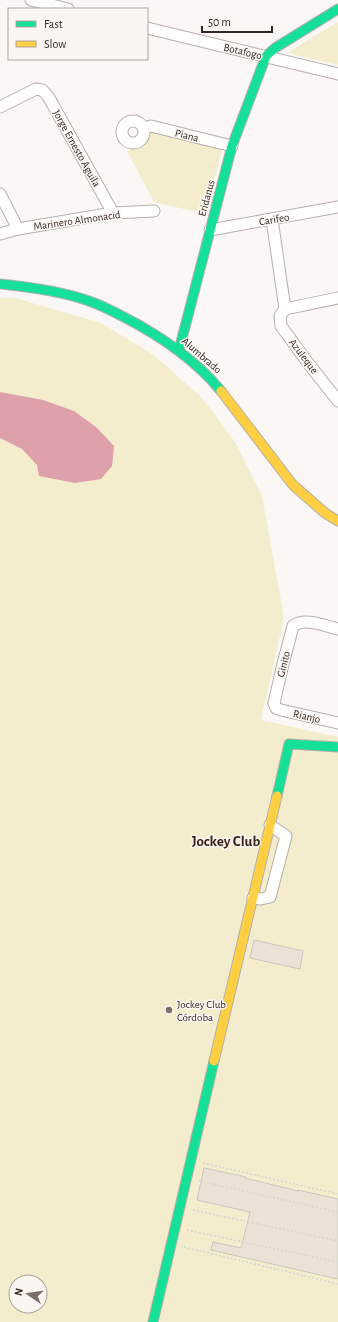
<svg xmlns="http://www.w3.org/2000/svg" width="338" height="1322" font-family="'Alegreya Sans',sans-serif">
<style>
.green{fill:#f3eccd;fill-rule:evenodd}
.water{fill:#dea0aa}
.building{fill:#ebe1d5;stroke:#cbc6c0}
.lines{fill:none;stroke-linecap:round;stroke-linejoin:round}
.street-casing{stroke:#b6b0ab;stroke-width:13}
.fast-casing{stroke:#b6b0ab;stroke-width:11}
.slow-casing{stroke:#b6b0ab;stroke-width:11}
.path{stroke:#d6d5d4;stroke-width:1.5;stroke-dasharray:2 2;stroke-linecap:butt}
.street{stroke:#fefefd;stroke-width:11}
.fast{stroke:#16e098;stroke-width:9}
.slow{stroke:#ffcf43;stroke-width:9}
.poi-dot{fill:#79706a;stroke:#fcf6f2;stroke-width:1.5}
.labels{text-anchor:middle;stroke-width:3;stroke-linejoin:round;paint-order:stroke}
.street-label{font-size:11px;fill:#332820;stroke:#fcf6f2}
.poi-label{font-size:11px;fill:#332820;stroke:#fcf6f2;text-anchor:start}
.district-label{font-size:15px;font-weight:bold;fill:#3c2415;stroke:#fcf6f2}
</style>
<rect width="100%" height="100%" fill="#faf7f4"/>
<path class="green" d="M338 22V65L287 53Z
M154 131 222 149 206 214 154 202 127 151C138 146 143 145 149 133Z
M0 298H15L101 323 155 356 203 399 235 442 262 496 284 618 261 720 338 737V1322H0ZM16 1282H40V1306H16Z"/>
<path class="water" d="M0 392 43 400 74 411 96 427 114 446 112 466 101 479 75 483 39 476 37 465 22 449 0 438Z"/>
<path class="building" d="M254 940 303 951 300 969 250 958Z
M204 1168 246 1177 245 1178 298 1191V1190L338 1199V1279L211 1250 213 1242 241 1248 250 1212 197 1200Z"/>
<g class="lines">
<g class="street-casing">
<path id="street" d="M31 0 68 9
M147 28 338 74
M0 107 36 89 42 90 48 96 113 213
M122 132a11 11 0 1 1 22 0a11 11 0 1 1-22 0Z
M143 128 151 126 232 146
M0 194 18 229
M272 219 285 309 280 316 281 326 308 363 338 401
M210 230 338 207
M0 234 18 229 113 213 154 211
M285 309 338 298
M338 629C325 626 305 617 293 626L283 664 274 703 276 708 281 710 338 723
M253 898 261 899 270 897 286 836 270 825"/>
</g>
<g class="fast-casing">
<path id="fast" d="M0 284C30 287 61 291 89 301 101 305 112 311 122 316 159 335 195 359 221 391
M179 350 232 146 266 56 275 48 338 9
M277 796 289 744 338 747
M153 1322 214 1061"/>
</g>
<g class="slow-casing">
<path id="slow" d="M221 391 293 485 325 513 338 521
M214 1061 277 796"/>
</g>
<path class="path" d="M203 1163 338 1194
M199 1181 338 1212
M193 1210 338 1241
M187 1230 338 1262
M184 1247 338 1284"/>
<use href="#street" class="street"/>
<use href="#fast" class="fast"/>
<use href="#slow" class="slow"/>
</g>
<circle class="poi-dot" cx="169" cy="1010" r="4"/>
<g class="labels">
<g class="street-label">
<text transform="translate(243 51) rotate(13)" y="4">Botafogo</text>
<text transform="translate(187 135) rotate(14)" y="4">Piana</text>
<text transform="translate(77 148) rotate(61)" y="4">Jorge Ernesto Aguila</text>
<text transform="translate(206 198) rotate(-75)" y="4">Eridanus</text>
<text transform="translate(274 219) rotate(-10)" y="4">Carifeo</text>
<text transform="translate(77 220) rotate(-8)" y="4">Marinero Almonacid</text>
<text transform="translate(202 355) rotate(41)" y="4">Alumbrado</text>
<text transform="translate(304 356) rotate(53)" y="4">Azuleque</text>
<text transform="translate(283 664) rotate(-76)" y="4">Ginito</text>
<text transform="translate(307 716) rotate(13)" y="4">Rianjo</text>
</g>
<g class="poi-label">
<text x="177" y="1008">Jockey Club<tspan x="177" dy="13">Córdoba</tspan></text>
</g>
<g class="district-label">
<text x="226" y="846">Jockey Club</text>
</g>
</g>
<rect x="8" y="8" width="140" height="52" fill="#fcf6f2" stroke="#aca49e"/>
<rect x="16" y="21" width="20" height="6" fill="#16e098" stroke="#aca49e"/>
<text x="44" y="28" font-size="12" fill="#332820">Fast</text>
<rect x="16" y="41" width="20" height="6" fill="#ffcf43" stroke="#aca49e"/>
<text x="44" y="48" font-size="12" fill="#332820">Slow</text>
<g transform="translate(28 1294) rotate(283)"><circle r="19" fill="#fcf6f2" stroke="#aca49e"/>
<path d="M0-3L7 15L0 10L-7 15Z" fill="#79706a"/>
<text y="-6" font-size="11" font-weight="bold" text-anchor="middle" fill="#332820">N</text>
</g>
<path d="M202 26v6h70v-6" fill="none" stroke="#332820" stroke-width="2"/>
<text x="208" y="26" font-size="12" fill="#332820" stroke="#fcf6f2" stroke-width="3" paint-order="stroke">50 m</text>
</svg>
